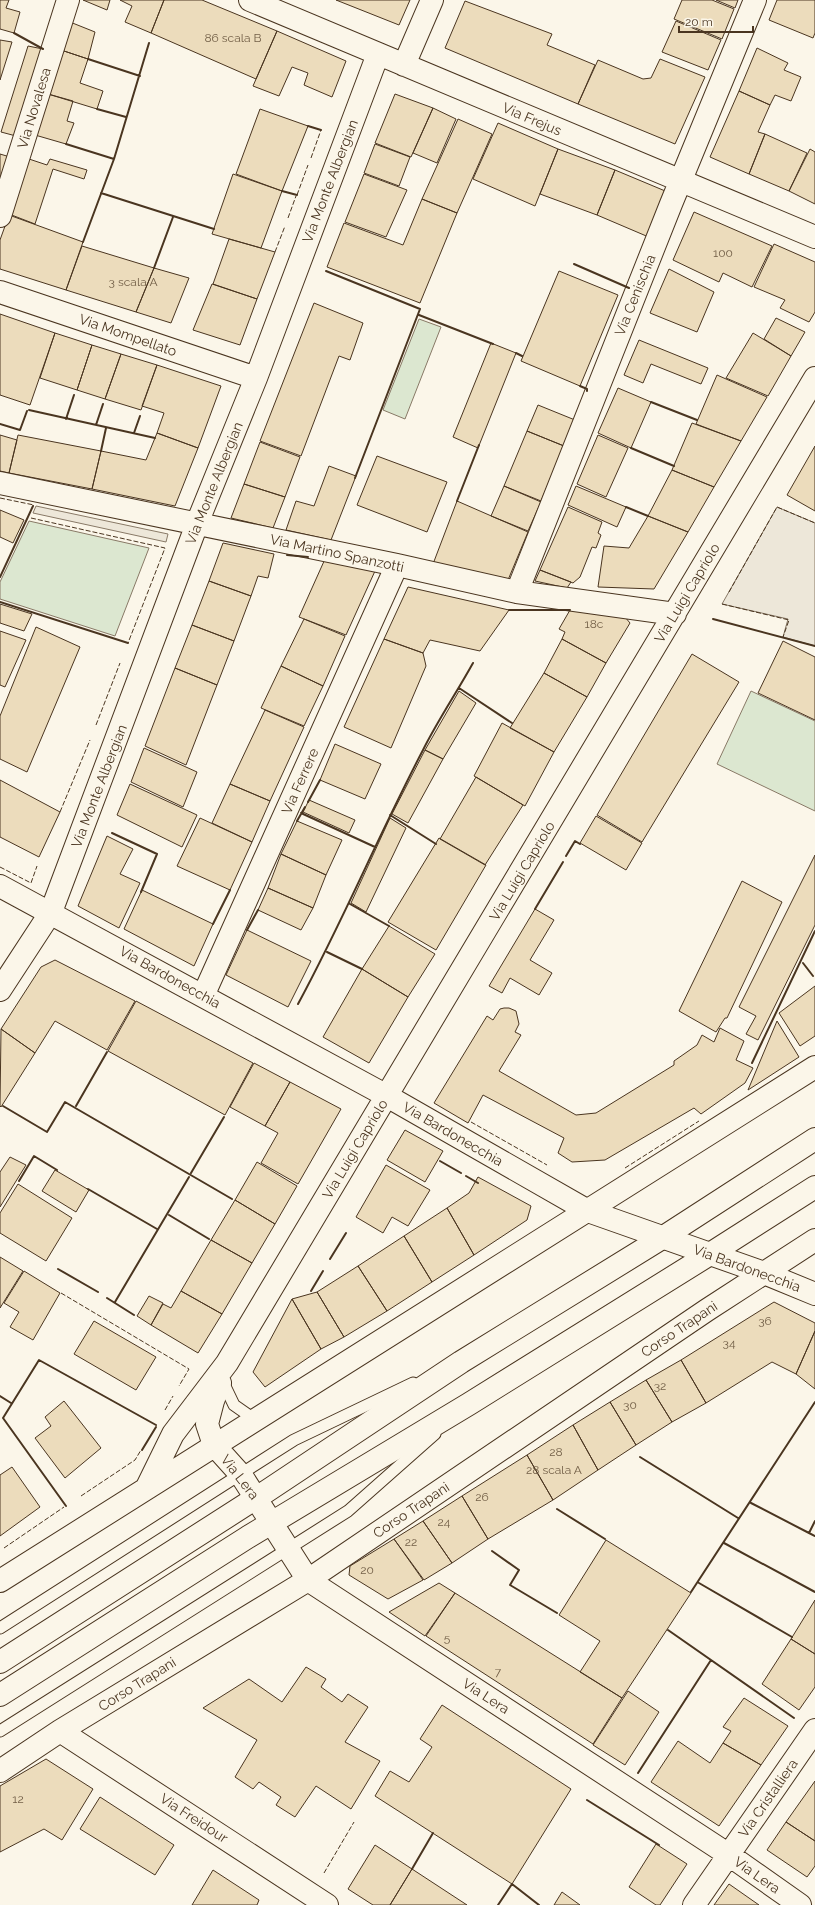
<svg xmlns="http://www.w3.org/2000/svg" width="815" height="1905" font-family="Raleway,sans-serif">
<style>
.park{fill:#dce7d0;stroke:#887966}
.parking{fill:#ede7d9;stroke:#887966}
.building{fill:#ecdcbc;stroke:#4a3520}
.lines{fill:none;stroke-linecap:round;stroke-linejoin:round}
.lane-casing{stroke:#4a3520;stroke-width:13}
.street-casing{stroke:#4a3520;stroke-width:24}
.primary-casing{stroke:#4a3520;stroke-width:24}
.lane{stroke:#fbf6e9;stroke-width:11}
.street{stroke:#fbf6e9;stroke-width:22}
.primary{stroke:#fbf6e9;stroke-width:22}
.fence{stroke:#4a3520;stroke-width:1;stroke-dasharray:5 2;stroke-linecap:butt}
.wall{stroke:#4a3520;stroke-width:2}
.labels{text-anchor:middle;stroke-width:3;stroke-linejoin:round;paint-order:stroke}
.number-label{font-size:12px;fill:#725f47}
.street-label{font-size:14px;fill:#4a3520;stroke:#fbf6e9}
</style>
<rect width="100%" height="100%" fill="#fbf6e9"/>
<path class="park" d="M419 319 441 327 405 419 383 410Z
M29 521 149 548 115 636 0 599V582Z
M751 691 815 721V811L717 764Z"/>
<path class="parking" d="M36 506 168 534 166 542 33 513Z
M777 507 815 523V646L783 637 788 619 722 604Z"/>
<path class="building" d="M0 0H9L6 8 20 12 14 33 0 29Z
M83 0H110L107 10Z
M120 0H164L151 33 125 22 132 6Z
M164 0H202L277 31 256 79 151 33Z
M336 0H410L399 25Z
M682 0H712L734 9 722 39 674 19Z
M716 0H738L735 8Z
M777 0H815V33L813 38 769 20Z
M465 1 552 34 547 45 595 65 578 104 445 48Z
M676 21 721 40 708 70 662 52Z
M70 22 95 32 88 59 61 50Z
M277 31 346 61 332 97 304 85 308 73 292 67 279 96 253 86Z
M0 40 12 42 0 80Z
M28 46 43 49 16 136 1 132Z
M757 48 788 63 784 70 801 77 791 101 775 95 770 105 739 91Z
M61 50 88 59 80 83 103 91 97 109 48 94Z
M660 59 705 77 675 144 578 104 598 60 643 79 651 78Z
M739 91 770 105 758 132 765 134 749 174 710 157Z
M48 94 73 101 67 121 74 123 66 144 35 135Z
M395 94 433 108 411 157 375 143Z
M433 108 456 119 437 163 413 153Z
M260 109 308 126 282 191 236 174Z
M458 119 492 134 457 213 422 199Z
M498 123 558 149 535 206 473 179Z
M765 134 807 153 789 191 749 174Z
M375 144 410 157 399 186 364 173Z
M558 149 615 170 597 215 540 194Z
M810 149 815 152V204L789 191Z
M0 154 10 157 0 188Z
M29 159 47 165 50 159 87 170 84 179 53 169 35 224 9 214Z
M615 170 670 193 651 238 597 215Z
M233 174 282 191 261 248 212 234Z
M364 174 407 190 386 237 345 222Z
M422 199 457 213 420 303 327 267 344 223 403 245Z
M694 212 772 246 752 287 723 273 719 282 673 260Z
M9 215 83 242 66 290 0 269V240Z
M229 239 275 252 257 299 213 284Z
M774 244 815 262V312L809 322 780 308 785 300 754 287Z
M82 246 154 268 136 312 66 290Z
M154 268 189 278 171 323 136 312Z
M669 269 714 292 697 332 650 313Z
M559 271 618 295 580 386 521 361Z
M212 284 257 299 240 345 193 330Z
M314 303 363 323 350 360 339 356 301 456 260 441Z
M0 314 55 333 30 405 0 395Z
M776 318 805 332 791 356 764 339Z
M55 333 92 345 77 390 40 378Z
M753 333 791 356 768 396 726 378Z
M639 340 708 368 701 384 651 364 643 383 624 375Z
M491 343 516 353 478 448 453 437Z
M92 345 121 354 105 399 77 390Z
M121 354 157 365 141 410 105 399Z
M157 365 221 386 198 448 157 433 164 413 142 406Z
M717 375 767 397 741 441 696 424Z
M618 388 651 402 631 448 598 433Z
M538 405 575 420 564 446 527 431Z
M692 423 741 441 714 487 672 470Z
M527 431 564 446 541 501 504 486Z
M157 433 198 448 175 506 92 489 101 451 146 460Z
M0 435 17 440 9 473 0 471Z
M18 435 101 451 92 489 9 473Z
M598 435 628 448 606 497 577 484Z
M260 442 300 457 285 497 244 484Z
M815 446V511L787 495Z
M377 456 447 482 427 532 357 505Z
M329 466 356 476 331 540 286 530 296 501 314 506Z
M672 470 714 487 688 532 648 516Z
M244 484 285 497 273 528 231 518Z
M504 486 541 502 528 531 491 516Z
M576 486 626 507 617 527 568 505Z
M457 501 528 532 508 580 433 564Z
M568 507 602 522 598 533 601 535 596 548 592 547 580 577 573 583 540 570Z
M0 510 24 520 13 543 0 537Z
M648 516 688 532 654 589 598 587 604 546 629 548Z
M223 543 274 554 268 578 258 576 251 596 209 581Z
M325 559 375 571 346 635 299 617Z
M540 570 571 582 567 588 535 581Z
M209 581 251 596 234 641 192 625Z
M408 587 509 610 480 651 430 640 423 653 384 639Z
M0 604 32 614 24 631 0 623Z
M570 610 625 617 630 623 606 663 562 639 565 632 559 629Z
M304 619 345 636 323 686 281 666Z
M192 625 234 641 217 685 175 668Z
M36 627 80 647 27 772 0 759V716Z
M0 631 26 640 5 687 0 685Z
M384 639 423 653 426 666 391 748 344 727Z
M562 639 606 663 587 697 544 673Z
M783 641 815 657V720L758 693Z
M692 654 739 682 642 842 597 815Z
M281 666 323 686 304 726 261 708Z
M175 668 217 685 186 765 145 746Z
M544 673 587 697 554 752 510 728Z
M459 691 476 703 443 759 425 750Z
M265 710 304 727 270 801 230 784Z
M502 723 554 752 525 806 474 776Z
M335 744 381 764 365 799 320 780Z
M144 748 197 772 183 807 131 782Z
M425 750 443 759 408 823 392 814Z
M476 777 523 805 485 865 440 839Z
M0 780 60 812 39 857 0 837Z
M130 784 197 815 182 847 117 815Z
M230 784 270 801 252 842 212 823Z
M309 800 355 820 349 833 303 812Z
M596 816 642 843 626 870 580 843Z
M200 818 252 842 230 890 177 866Z
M390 818 406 828 366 912 351 903Z
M297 821 342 840 326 875 281 854Z
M107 836 133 849 120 874 140 883 119 928 78 906Z
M439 838 486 865 436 950 388 922Z
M281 854 326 875 313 908 268 888Z
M815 855V925L758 1040 746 1034 756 1016 739 1007Z
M742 881 782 902 727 1018H725L716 1032 679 1011Z
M268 888 313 908 301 930 258 910Z
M142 890 213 924 194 966 124 929Z
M535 909 554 920 530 960 552 973 539 995 510 978 502 993 489 986Z
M389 926 435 954 408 997 362 969Z
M247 930 311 961 288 1007 226 975Z
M55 960 135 1001 107 1050 55 1021 35 1053 1 1029 41 967Z
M362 969 408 997 369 1063 323 1037Z
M815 986V1036L800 1046 779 1013Z
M136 1001 253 1063 225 1115 108 1051Z
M504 1008H509L516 1011 519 1024 515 1032 521 1035 499 1071 576 1115 596 1113 674 1065V1061L697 1045 702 1035 714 1042 720 1028 744 1041 736 1060 753 1068 745 1083 701 1114 694 1108 605 1160 572 1162 558 1153 564 1138 483 1095 468 1123 434 1103 487 1016 493 1020 500 1009Z
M777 1021 799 1057 748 1090Z
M1 1029 35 1053 1 1107 0 1106Z
M254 1063 290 1082 265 1126 230 1107Z
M290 1082 341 1109 298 1184 261 1163 278 1133 265 1126Z
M405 1130 443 1151 425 1182 387 1160Z
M10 1157 26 1165 0 1207V1172Z
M257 1162 297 1186 275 1224 235 1200Z
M386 1165 430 1190 408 1226 392 1217 383 1233 356 1217Z
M55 1170 89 1190 76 1212 42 1191Z
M478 1177 531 1206 527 1220 474 1255 447 1208 469 1193Z
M18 1184 72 1218 46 1261 0 1233V1213Z
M235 1200 275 1224 252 1263 211 1240Z
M447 1208 474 1255 432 1282 404 1236Z
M404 1236 432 1282 387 1311 358 1266Z
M211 1240 252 1263 222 1314 181 1291Z
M0 1257 23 1271 0 1308Z
M358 1266 387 1311 344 1337 317 1292Z
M24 1271 60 1293 33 1340 10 1327 19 1312 4 1303Z
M181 1291 222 1314 198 1353 151 1325 163 1304 171 1308Z
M317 1292 344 1337 321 1349 292 1299Z
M149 1296 163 1303 151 1325 137 1316Z
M292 1299 321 1349 265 1387 253 1372Z
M774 1302 815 1323V1331L796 1374 772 1362 706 1403 681 1360Z
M94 1321 156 1357 136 1390 74 1354Z
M815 1331V1389L796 1374Z
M681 1360 706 1403 672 1422 646 1380Z
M646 1380 672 1422 636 1445 610 1402Z
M64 1401 101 1448 65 1478 35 1438 51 1426 45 1417Z
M610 1402 636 1445 598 1470 573 1425Z
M573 1425 598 1470 553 1500 527 1455Z
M527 1455 553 1500 488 1539 462 1496Z
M12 1467 40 1507 0 1536V1475Z
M462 1496 488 1539 452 1563 423 1521Z
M423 1521 452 1563 424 1580 394 1539Z
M394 1539 423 1580 388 1599 349 1575 350 1566Z
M606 1540 691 1593 622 1698 580 1672 600 1641 559 1615Z
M439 1583 455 1593 425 1636 389 1612Z
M455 1593 622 1698 593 1744 426 1636Z
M815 1600V1654L791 1639Z
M791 1639 815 1654V1687L799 1710 762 1684Z
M306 1667 326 1679 321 1687 342 1702 348 1694 368 1707 345 1742 380 1761 351 1809 316 1786 295 1817 276 1805 281 1797 259 1782 253 1789 235 1777 257 1740 203 1708 249 1679 282 1702Z
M628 1691 659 1712 625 1765 593 1745Z
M744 1698 788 1726 761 1765 723 1743 731 1731 723 1727Z
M442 1705 571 1789 512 1884 375 1796 390 1771 409 1782 432 1747 420 1739Z
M678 1741 710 1763 723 1743 761 1765 719 1826 651 1782Z
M46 1759 93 1789 62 1840 44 1829 0 1852V1786Z
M815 1781V1841L786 1822Z
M100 1797 174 1845 155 1875 80 1829Z
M786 1822 815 1841V1866L807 1877 767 1850Z
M656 1844 687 1864 660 1905H656L629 1887Z
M375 1845 412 1869 390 1905H373L348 1889Z
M412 1869 467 1905H390Z
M213 1870 259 1900 257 1905H192Z
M729 1884 759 1905H714Z
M562 1892 580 1905H554Z"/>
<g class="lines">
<g class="lane-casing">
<path id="lane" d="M222 1380 234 1405 254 1419
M0 1628 294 1440 413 1383
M0 1731 348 1511 435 1434"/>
</g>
<g class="street-casing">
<path id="street" d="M250 0 815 237
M404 65 432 0
M0 216 68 0
M0 292 256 378
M0 483 397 565 517 592 675 614
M517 592 671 204 755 0
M0 886 387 1096 588 1211 764 1273 815 1294
M0 990 51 912 200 516 256 378 378 54
M203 996 397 565
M220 1383 213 1401 207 1424 214 1445 241 1475 308 1580 729 1855 800 1905
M147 1487 173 1434 227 1363 815 378
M0 1581C271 1409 544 1240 815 1067
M60 1731 327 1905
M0 1771 60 1731 308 1580 707 1310 815 1240
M694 1905 815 1730"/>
</g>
<g class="primary-casing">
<path id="primary" d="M0 1662 267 1491 461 1362 662 1238 815 1139
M0 1695 248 1537 469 1404 710 1254 815 1187"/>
</g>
<use href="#lane" class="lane"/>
<use href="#street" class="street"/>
<use href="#primary" class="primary"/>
<path class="fence" d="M311 158 321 130
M297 195 308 165
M288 218 296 196
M275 252 285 226
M0 498 34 505
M31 518 165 548 128 643
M729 592 777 507 815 523
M722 604 789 620 783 637
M96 725 120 663
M60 812 90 740
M0 867 31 883 37 866
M471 1122 547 1165
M625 1168 699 1121
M61 1293 189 1369 179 1386
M165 1410 173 1396
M81 1496 135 1460 141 1450
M4 1548 64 1507
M324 1873 354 1822"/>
<path class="wall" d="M14 33 43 49
M88 59 140 76
M97 109 126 117
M308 126 321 130
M66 144 114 159 83 242
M114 159 149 43
M282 191 297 195
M101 193 214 229
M574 264 629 288
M154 268 173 217
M326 271 420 309 355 478
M419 315 493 344
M516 353 522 356
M580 386 587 389V391
M651 402 697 420
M29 410 155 438
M66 419 74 395
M0 424 20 430 27 411
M96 425 103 404
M134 433 140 416
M631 448 674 466
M101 451 106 428
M457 501 479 445
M626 507 648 516
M287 555 308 557
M0 577 33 506
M0 602 128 643
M509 610H570
M713 619 815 646
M459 688 512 723
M308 802 320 780
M301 813 375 847
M390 815 436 844
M297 821 305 807
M112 833 157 854 141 892
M566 856 575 841 580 844
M350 904 389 926
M535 909 563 862
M213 924 230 890
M247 930 258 910
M327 952 362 969
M803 963 813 976
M298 1004C343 921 379 834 423 750 438 720 457 692 473 663
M752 1063 815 931
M3 1106 47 1132 65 1102 232 1199
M76 1106 107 1052
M440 1161 461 1173
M191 1173 224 1117
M466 1176 478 1183
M19 1181 34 1156 57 1170
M88 1189 157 1229
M169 1215 209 1239
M330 1259 346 1233
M58 1269 98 1292
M311 1291 323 1271
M107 1298 134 1315
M115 1302 189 1177
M0 1396 11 1403
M142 1450 156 1427
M640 1457 738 1518
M751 1503 809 1533 815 1521
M66 1506 3 1418 39 1360 156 1425
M557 1509 605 1539
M809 1533 815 1536
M724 1543 815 1592
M492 1551 519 1570 510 1585 557 1613
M699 1583 792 1637
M691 1592 815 1402
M668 1630 794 1718
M638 1773 711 1660
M587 1800 659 1845
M412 1869 433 1833
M498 1905 512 1884 539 1905"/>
</g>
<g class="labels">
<g class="number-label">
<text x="233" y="42">86 scala B</text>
<text x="723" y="257">100</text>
<text x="133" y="286">3 scala A</text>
<text x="594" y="628">18c</text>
<text x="765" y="1325">36</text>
<text x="729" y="1347">34</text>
<text x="660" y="1390">32</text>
<text x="630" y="1409">30</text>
<text x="556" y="1456">28</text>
<text x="554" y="1474">28 scala A</text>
<text x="482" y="1501">26</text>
<text x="444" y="1526">24</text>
<text x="411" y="1546">22</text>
<text x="367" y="1574">20</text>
<text x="447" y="1642">5</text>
<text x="498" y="1676">7</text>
<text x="18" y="1803">12</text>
</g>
<g class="street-label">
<text transform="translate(34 108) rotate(-73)" y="5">Via Novalesa</text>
<text transform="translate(532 119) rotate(23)" y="5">Via Frejus</text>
<text transform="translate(330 181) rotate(-69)" y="5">Via Monte Albergian</text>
<text transform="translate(635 295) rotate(-68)" y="5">Via Cenischia</text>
<text transform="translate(128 335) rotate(19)" y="5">Via Mompellato</text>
<text transform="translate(214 483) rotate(-68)" y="5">Via Monte Albergian</text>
<text transform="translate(337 553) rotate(12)" y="5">Via Martino Spanzotti</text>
<text transform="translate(687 593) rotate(-59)" y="5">Via Luigi Capriolo</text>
<text transform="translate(300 781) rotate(-66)" y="5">Via Ferrere</text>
<text transform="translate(99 786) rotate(-69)" y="5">Via Monte Albergian</text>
<text transform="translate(522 871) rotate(-59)" y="5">Via Luigi Capriolo</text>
<text transform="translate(170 977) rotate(29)" y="5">Via Bardonecchia</text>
<text transform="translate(453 1134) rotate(30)" y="5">Via Bardonecchia</text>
<text transform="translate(355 1149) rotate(-59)" y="5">Via Luigi Capriolo</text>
<text transform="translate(747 1268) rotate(20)" y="5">Via Bardonecchia</text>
<text transform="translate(679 1329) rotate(-34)" y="5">Corso Trapani</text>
<text transform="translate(240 1477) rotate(52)" y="5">Via Lera</text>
<text transform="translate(411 1510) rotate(-34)" y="5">Corso Trapani</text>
<text transform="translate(137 1684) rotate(-32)" y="5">Corso Trapani</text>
<text transform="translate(486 1696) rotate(33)" y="5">Via Lera</text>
<text transform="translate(768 1798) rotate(-55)" y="5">Via Cristalliera</text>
<text transform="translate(194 1818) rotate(33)" y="5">Via Freidour</text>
<text transform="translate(757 1875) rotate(35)" y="5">Via Lera</text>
</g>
</g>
<path d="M679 26v6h74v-6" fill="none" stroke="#4a3520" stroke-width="2"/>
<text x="685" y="26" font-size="12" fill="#4a3520" stroke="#fbf6e9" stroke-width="3" paint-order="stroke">20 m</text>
</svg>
